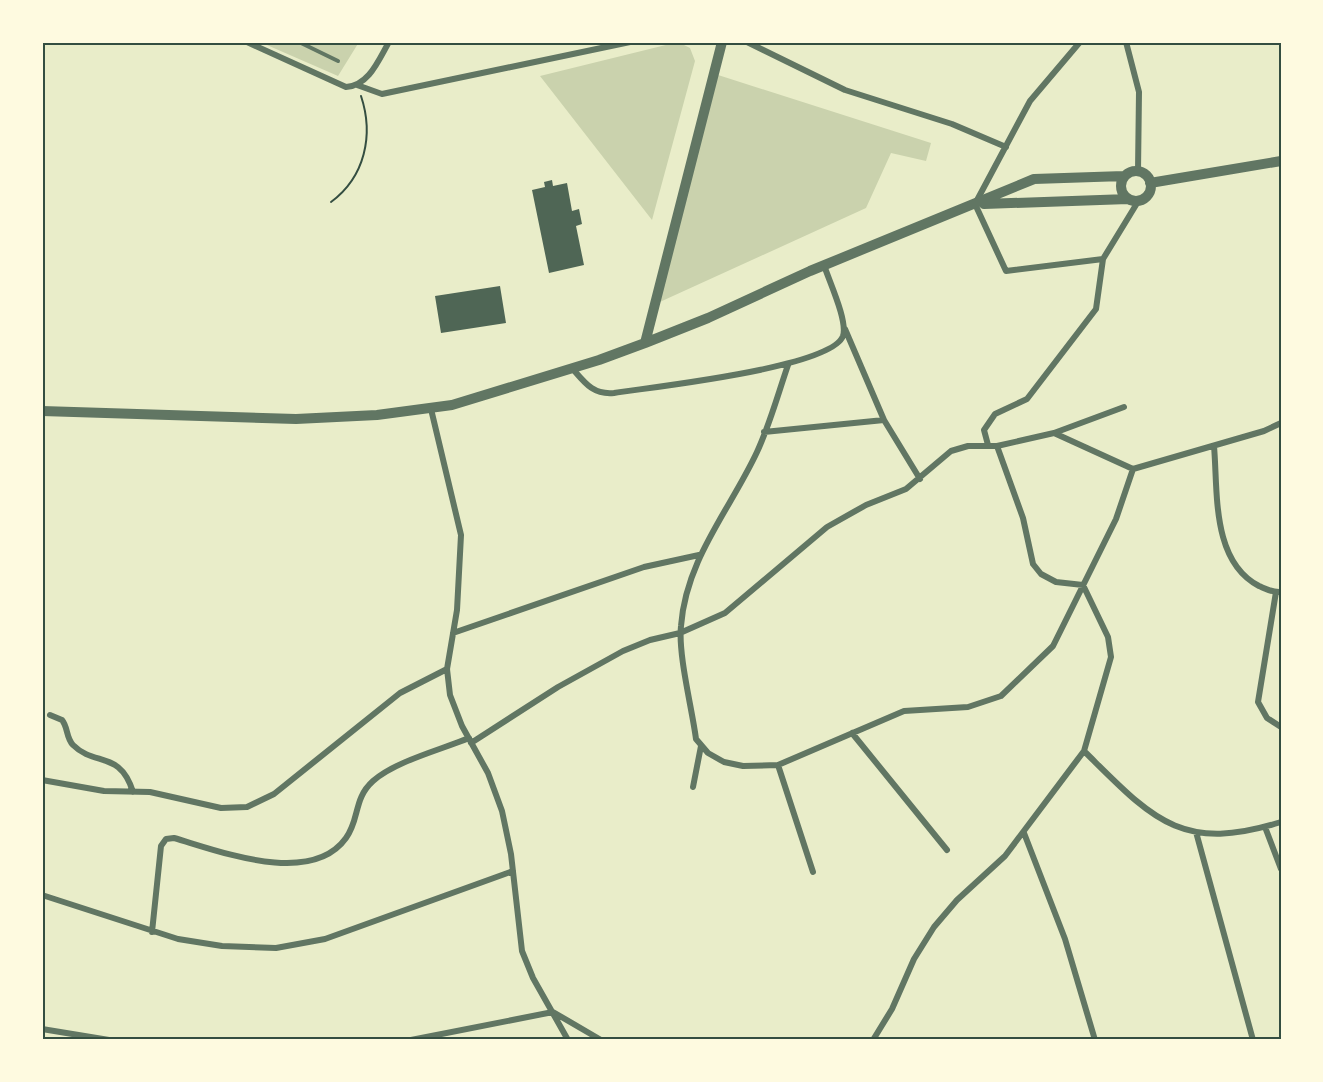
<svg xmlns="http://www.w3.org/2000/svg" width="1323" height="1082" font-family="'Exo 2',sans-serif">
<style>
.green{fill:#cad2ad}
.building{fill:#4f6655}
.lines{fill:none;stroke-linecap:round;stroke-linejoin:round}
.path{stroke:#344e41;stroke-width:2}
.service{stroke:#617663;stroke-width:4}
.minor{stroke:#617663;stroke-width:6}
.tertiary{stroke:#617663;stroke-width:10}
.neatline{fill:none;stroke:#344e41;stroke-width:2}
</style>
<rect width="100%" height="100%" fill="#e9edc9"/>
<path class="green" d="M260 42H359L338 76Z
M678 42 690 48 695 61 652 220 540 76Z
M715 74 931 143 926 161 891 153 866 208 651 306Z"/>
<path class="building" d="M552 180 553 186 567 183 572 211 579 209 582 224 576 226 584 265 549 273 532 190 545 187 544 182Z
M500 286 506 323 441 333 435 296Z"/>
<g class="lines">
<path class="path" d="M331 202C365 177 374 135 361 96"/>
<path class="service" d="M299 42 338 61"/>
<path class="minor" d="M247 42 346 87C369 86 379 59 389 42
M747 42 845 90 952 124 1006 147
M1080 42 1030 101 975 204 1006 271 1103 259 1139 200
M1126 42 1139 92 1138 171
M357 85 382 94 630 42
M845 329 884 420 920 479
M788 365C778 394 770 424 757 452 730 510 686 559 681 626 678 655 692 708 696 739L708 753 724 762 743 766 778 765 904 711 968 707 1001 696 1053 646 1116 519 1133 469
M572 368C585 383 593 395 614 393 651 387 831 368 843 336 848 321 829 281 824 265
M431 409 461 535 457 610 447 669 450 695 462 726 488 773 502 811 511 854 522 951 533 978 568 1040
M764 432 884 420
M1054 433 1124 407
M988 445 984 430 995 414 1027 399 1096 309 1103 259
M1214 446C1218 491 1211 561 1259 586 1266 589 1273 593 1281 592
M1276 592 1258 702 1267 718 1281 727
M453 633 644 567 699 555
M50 715 62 720C68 727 66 738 73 745 95 767 120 750 133 792
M852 733 947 850
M471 743 558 687 623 651 650 640 680 633 725 613 827 527 866 505 906 489 951 451 968 446H997L1054 433 1133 469 1264 431 1281 423
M1084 751C1151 817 1180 854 1281 822
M778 765 813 872
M42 780 104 791 150 792 221 808 247 807 274 794 400 693 447 669
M693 787 701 746
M1265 827 1281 869
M1196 832 1253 1040
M1024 833 1065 939 1095 1040
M42 895 178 939 222 946 276 948 325 939 513 871
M152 932 161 846 166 839 174 838C219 851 311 887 346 838 360 819 353 799 373 781 396 761 440 750 469 738
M42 1029 109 1040
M411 1040 553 1012 601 1040
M873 1040 892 1009 914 959 934 927 957 900 1005 856 1084 751 1111 657 1108 637 1083 585 1056 582 1041 574 1033 564 1023 518 997 446"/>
<path class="tertiary" d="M1121 186a15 15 0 1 1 30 0a15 15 0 1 1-30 0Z
M1150 183 1281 161
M984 204 1128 199
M645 343 722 42
M42 411 296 419 377 415 452 405 599 360 645 343 708 318 810 271 1034 179 1124 176"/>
</g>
<rect width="1323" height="1082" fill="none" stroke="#fefae0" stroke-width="87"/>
<rect x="44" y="44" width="1236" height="994" class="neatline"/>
</svg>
